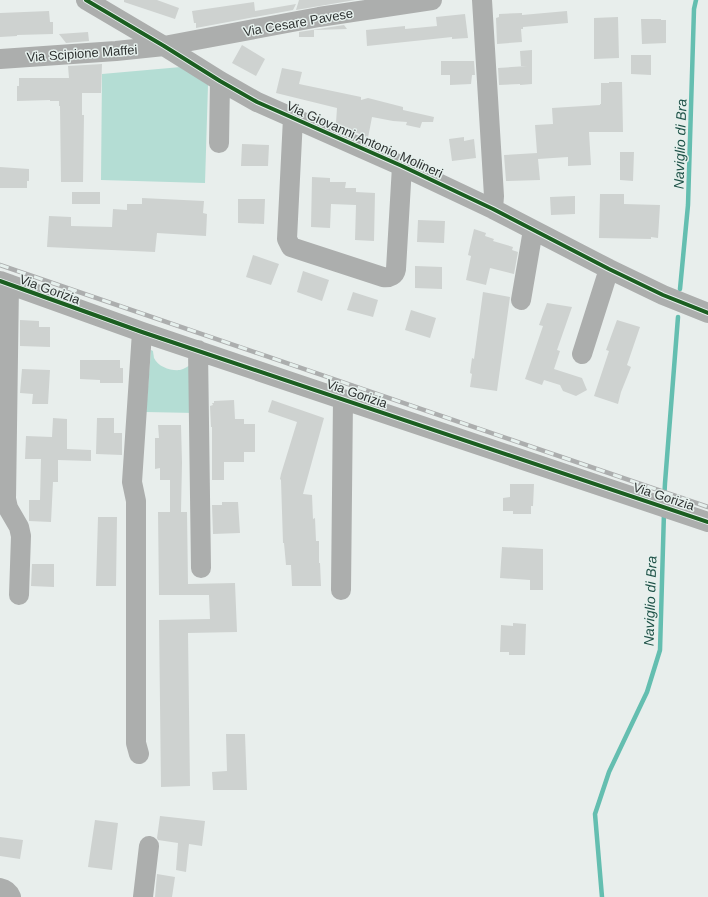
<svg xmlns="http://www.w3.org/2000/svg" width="708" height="897" font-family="Arial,sans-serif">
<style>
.green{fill:#b4ddd4}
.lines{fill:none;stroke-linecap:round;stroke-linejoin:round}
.stream{stroke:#64beb0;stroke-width:4.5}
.building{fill:#ced2d0}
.minor{stroke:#acaead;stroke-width:20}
.rail-casing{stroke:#acaeae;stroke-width:4.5}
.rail{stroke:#e6f0ed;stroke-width:3;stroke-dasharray:9;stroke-linecap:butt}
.cycleway-casing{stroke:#e6f0ed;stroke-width:6}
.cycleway{stroke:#1b5e20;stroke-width:4}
.labels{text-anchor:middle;stroke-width:3;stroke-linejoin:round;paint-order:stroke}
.street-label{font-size:13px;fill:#2d3130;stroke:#e6f0ed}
.water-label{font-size:14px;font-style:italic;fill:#1e5147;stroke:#e6f0ed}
</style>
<rect width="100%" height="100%" fill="#e8eeec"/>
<path class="green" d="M181 67 208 85 205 183 101 180 102 74Z
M151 350 153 351C153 352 154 357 154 358 158 367 171 371 180 370 184 369 188 366 192 364L195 413 146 412Z"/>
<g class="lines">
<path class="stream" d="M680 289 688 205 694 9 696 0
M664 502 665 483 678 317
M602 897 595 814 609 772 647 692 660 650 664 512"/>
</g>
<path class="building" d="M124 0H157L179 8 175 19 124 2Z
M299 0H355L296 10Z
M254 2 255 11 296 4 293 10 196 28V23H194L192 11Z
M49 11 50 22H53V34L17 35V36L0 37V13Z
M567 11 568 23 523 27V29H521L522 42 497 44 496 18 499 17V14L522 13V15Z
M465 14 468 38 452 39V37L367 46 366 30 405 26V29L437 26 436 17Z
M618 17 619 58 594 59V18Z
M641 19H661V20H666V43L642 44Z
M344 25 347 29 314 30V37H299V32Z
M88 32 89 41 66 43 59 34Z
M242 45 265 59 256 76 232 63Z
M532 50V84L520 85V84L499 85 498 68 527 66H521L520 51Z
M631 55H651V75L631 74Z
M441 61H474L475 75H472L471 84 450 85V75H441Z
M102 64 101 93H82V115H84L83 182H61L60 106H59V101H50V100L17 101V86H19V78H69L68 66Z
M282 68 302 72 299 84 361 97V100L368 98 403 107V110L434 117 433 122H422L420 128 406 125 407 122 393 121 372 117 368 138 336 123 337 108 276 93Z
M609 82H622L623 132H589L591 165 568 166V157L538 159 540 180 506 181 504 155 537 153 535 125 553 124 552 108 600 105V104H601V83H609Z
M464 137V141L474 139 476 158 452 161 449 139Z
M242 144 269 145 268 166H241Z
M620 152H634L633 181 620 180Z
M0 167 29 169V181H27V188H0Z
M312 177 330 178V182H346L345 188H356V192L375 193 374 241 355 240 356 205 331 204 330 228 311 227Z
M72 192H100V204H72Z
M600 194H624V204L660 205 658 238 651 237V239L599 238Z
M575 196V214L551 215 550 197Z
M142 198 204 201 203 213 207 214 206 236 157 233 155 252 47 247 49 216 71 217V226L112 227 113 209 127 210V204H142Z
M238 199H265L264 224 238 223Z
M418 220 445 221 444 243 417 242Z
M474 229 486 233 485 236 494 239 493 241 513 247 512 250 518 252 514 274 490 268 486 285 466 280 471 256 468 255Z
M253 255 279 264 271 285 246 277Z
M415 266 442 267V289L415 288Z
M303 271 329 280 322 301 297 292Z
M353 292 378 300 373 317 347 310Z
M483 292 510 297 497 391 470 387 472 374 470 373 472 358 474 359Z
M547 303 572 307 557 350 560 351 554 369 582 378 587 390 576 396 563 391 560 385 544 380 542 385 525 379 543 326 539 325Z
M411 310 436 318 430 338 405 330Z
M20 320 39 321V327H50V347L20 346Z
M617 320 640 327 627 365 631 367 621 392 618 404 594 396 609 351 606 350Z
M80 360H120V368H123V383H100V380L80 379Z
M22 369 50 370 48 404H32L33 394 20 393Z
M234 400 235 419H244V424H255V452H244V462H224V480H212V427H211L210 406 213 405 212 403H214V401Z
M272 400 324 418 303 494 312 495 313 519 315 518 316 541H319V563H320L321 586H292L291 565H286L284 543H283L281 480 280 479 281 474 297 422 268 412Z
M53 418 67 419V449L91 450V461L58 460V482H53L51 522 29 521V500H40L41 459H25L26 436 52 437Z
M97 418H114V433H122V455L96 454Z
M158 425H181L182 463 181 512H187L188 584 235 583 237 632 188 633 190 786 161 787 159 620 210 619 209 595H159L158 512H170V480H160V468L155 469V438H159Z
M510 484H534L533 506H531V514H513V511H503V498L510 497Z
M222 502H238L240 533 213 534 212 505H222Z
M98 517H117L116 586H96Z
M502 547 543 549V590H530V580L500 578Z
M32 564H54V587L31 586Z
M513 623 526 624 525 655H509V652H500L501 625 513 626Z
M226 734H245L247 790H213L212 772 227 771Z
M160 816 205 821 202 846 189 844 186 872 176 870 178 843 158 840 157 838Z
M95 820 118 823 112 870 88 867Z
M0 837 23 840 20 859 0 856Z
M157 874 175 877 172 897H155Z"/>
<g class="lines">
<path class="minor" d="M86 0 164 46 220 81 257 102 402 166 493 209 609 269 663 295 708 313
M482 0 494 196 493 209
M0 59 116 51 164 46 319 17 432 0
M293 118 287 239 291 247 383 277C390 278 395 275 396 269L402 166
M219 143 220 81
M0 281 142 332 708 522
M9 284 6 499 8 508 19 527 21 536 19 595
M521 300 533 230
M198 350 201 568
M582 354 609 269
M341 590 343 399
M139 754 136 743V501L132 482 142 332
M0 888C5 889 9 892 11 897
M143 897 149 846"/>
<g class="rail-casing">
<path id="rail" d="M0 265 708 507"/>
</g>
<use href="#rail" class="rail"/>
<g class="cycleway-casing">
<path id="cycleway" d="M86 0 164 46 220 81 257 102 402 166 493 209 609 269 663 295 708 313
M0 281 142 332 708 522"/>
</g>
<use href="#cycleway" class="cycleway"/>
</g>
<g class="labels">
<g class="street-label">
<text transform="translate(298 22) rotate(-10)" y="5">Via Cesare Pavese</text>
<text transform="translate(82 53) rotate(-4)" y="5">Via Scipione Maffei</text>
<text transform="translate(365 139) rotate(24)" y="5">Via Giovanni Antonio Molineri</text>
<text transform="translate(50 289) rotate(20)" y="5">Via Gorizia</text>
<text transform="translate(357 393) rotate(19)" y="5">Via Gorizia</text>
<text transform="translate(664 496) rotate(18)" y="5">Via Gorizia</text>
</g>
<g class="water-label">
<text transform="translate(680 144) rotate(-88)" y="5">Naviglio di Bra</text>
<text transform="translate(650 601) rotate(-88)" y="5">Naviglio di Bra</text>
</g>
</g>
</svg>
